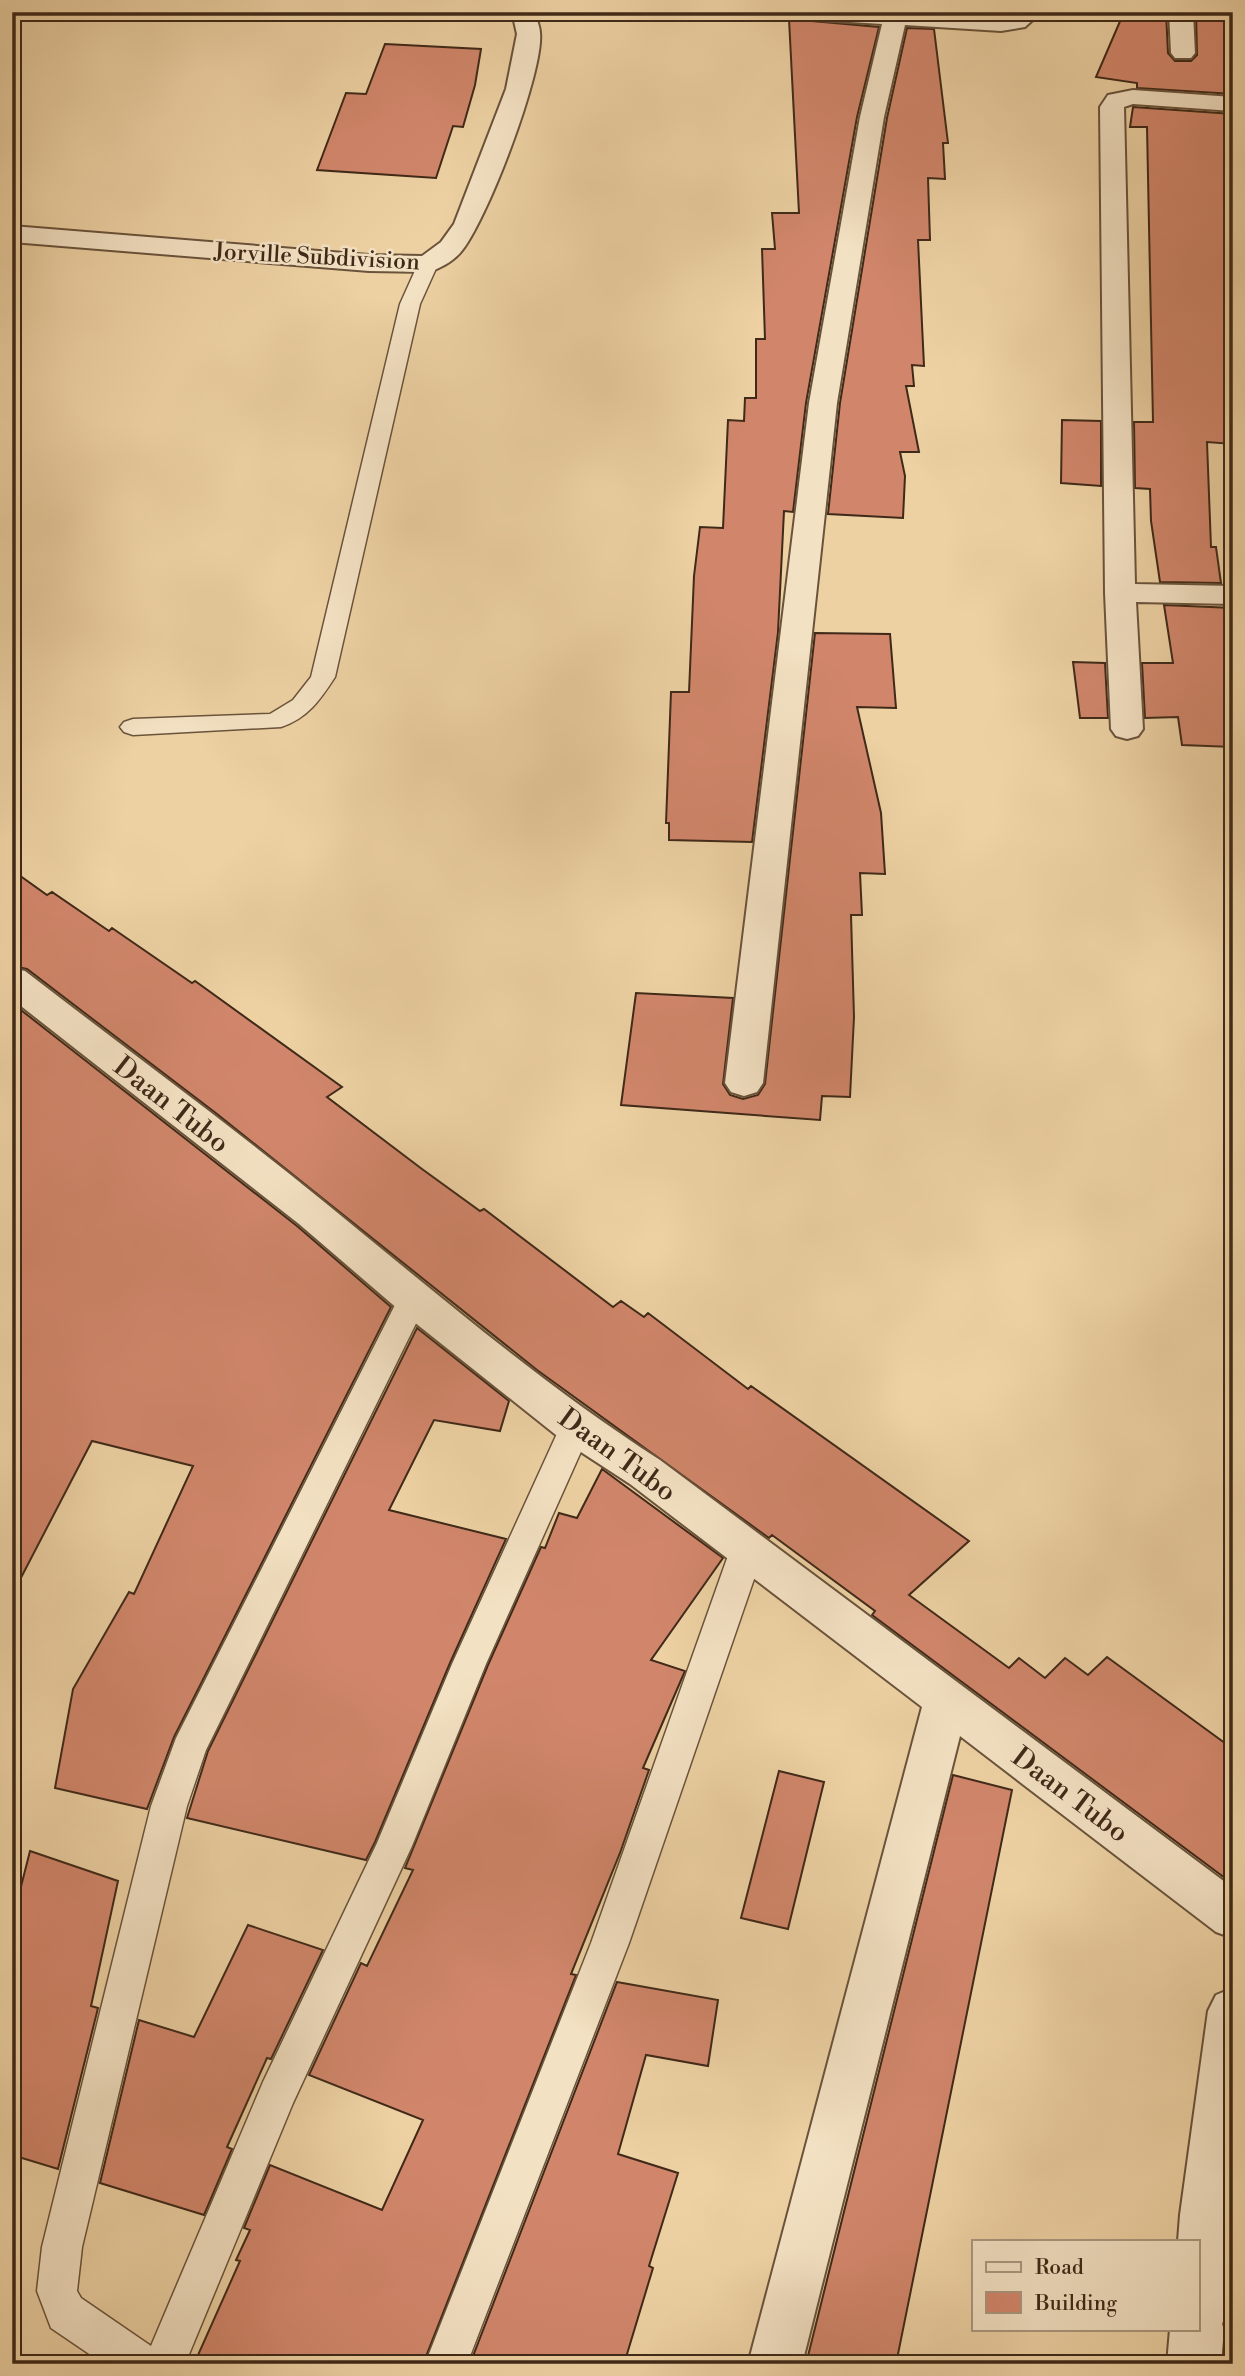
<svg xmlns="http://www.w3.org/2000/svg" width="1245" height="2376" font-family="'Libre Bodoni',serif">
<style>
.building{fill:#d1866b;stroke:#3f2918;stroke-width:2}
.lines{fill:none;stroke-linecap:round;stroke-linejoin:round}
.service-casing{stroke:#6a533b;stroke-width:3}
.minor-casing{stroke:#6a533b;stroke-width:4}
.service{fill:#f3e1c3;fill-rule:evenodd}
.minor{fill:#f3e1c3;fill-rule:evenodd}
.labels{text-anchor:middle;stroke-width:5;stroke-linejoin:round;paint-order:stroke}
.far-street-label{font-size:23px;fill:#3f2918;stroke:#f3e1c3}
.street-label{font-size:28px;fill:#3f2918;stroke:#f3e1c3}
</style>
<rect width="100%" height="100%" fill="#edd1a3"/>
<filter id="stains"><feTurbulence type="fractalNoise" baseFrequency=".00286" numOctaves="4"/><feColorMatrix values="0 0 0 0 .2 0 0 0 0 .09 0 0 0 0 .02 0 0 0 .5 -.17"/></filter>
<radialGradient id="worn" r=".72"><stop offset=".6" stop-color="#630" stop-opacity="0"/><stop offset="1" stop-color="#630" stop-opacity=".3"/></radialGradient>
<path class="building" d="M1124 12H1166L1168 53 1175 61H1191L1197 55 1196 12H1233V94L1137 88V83L1096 77Z
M789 19 879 27 857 117 806 403 793 512 784 511 778 632 752 842 669 840V823H666L671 692H689L694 576 700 527 723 528 728 420 744 421 745 398H756V339H765L762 249H775L772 213H799Z
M907 28 934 29 948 143H943L945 179 928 178 930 240H918L924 366 912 365 914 386H906L919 452H900L905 476 903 518 828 514 840 403 887 118Z
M385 44 481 49 475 85 463 127 453 126 436 178 317 170 346 93 366 94Z
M1133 107 1233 114V444L1207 442 1211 547H1216L1221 583 1160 582 1151 521 1150 489 1135 488 1134 422H1153L1147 127H1130Z
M1062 420 1101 421V486L1061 483Z
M1164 605 1233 608V747L1182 745 1178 717 1145 718 1142 663H1173Z
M815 633 890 634 896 708 857 707 881 813 885 874 860 873 862 915H851L854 1017 850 1097 822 1096 820 1120 621 1105 636 993 733 998 723 1084 730 1095 743 1099 758 1095 765 1084Z
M1073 662 1105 663 1108 718H1080Z
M12 870 47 895 52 892 109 931 112 928 192 983 195 981 342 1087 327 1097 422 1169 480 1211 484 1209 613 1307 621 1301 644 1317 648 1313 748 1389 751 1386 969 1541 909 1595 1009 1668 1019 1658 1045 1678 1065 1658 1088 1675 1107 1657 1233 1749V1884L872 1615 875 1611 772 1535 769 1538 537 1370 217 1114 27 969 12 966Z
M12 1003 297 1226 391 1307 174 1737 147 1809 55 1788 73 1689 129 1592 134 1594 193 1466 92 1441 12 1595Z
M417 1328 509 1401 500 1431 434 1420 389 1510 506 1539 450 1663 375 1842 366 1860 187 1818 208 1751Z
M602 1469 723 1558 651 1660 685 1671 643 1768 649 1770 620 1853 571 1974 576 1975 423 2364H194L240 2261 236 2260 250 2230 244 2228 270 2165 382 2210 423 2120 309 2075 361 1963 367 1966 413 1870 405 1868 488 1665 541 1547 545 1548 559 1513 577 1518Z
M779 1771 824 1782 788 1929 741 1918Z
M953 1775 1012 1790 896 2364H806Z
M30 1851 118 1881 91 2006 98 2008 58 2169 12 2155V1922Z
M248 1925 323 1950 271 2059 267 2058 227 2147 232 2149 204 2215 100 2183 139 2020 194 2037Z
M617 1982 718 2000 708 2066 646 2055 618 2154 678 2173 649 2266 653 2268 624 2364H470Z"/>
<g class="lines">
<g class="service-casing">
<path id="service" d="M428 258 435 260 438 264 420 304 335 677C320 700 308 718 281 727L133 735 124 732 120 727 124 722 133 719 270 714 293 700 311 677 400 304 418 264 421 260Z
M413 1287 424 1291 428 1299 206 1750 187 1806 82 2247 77 2291 81 2298 151 2346 263 2082 377 1843 452 1664 560 1427 565 1418 576 1414 587 1418 592 1427 486 1664 412 1846 293 2103 185 2364H104L51 2328 37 2291 42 2247 151 1806 176 1738 398 1299 402 1291Z
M747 1536 759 1540 764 1550 629 1943 467 2364H425L591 1943 730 1550 735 1540Z"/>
</g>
<g class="minor-casing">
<path id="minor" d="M512 12H535C536 19 540 26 540 33 544 71 486 224 460 253 452 262 439 269 428 272L369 271 12 242V226L369 255 422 256 441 242 454 224 506 89 517 34Z
M791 12H921L1001 17 1010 16 1013 12H1037V16L1025 27 1001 31 905 25 884 117 837 403 763 1083 757 1092 744 1096 731 1092 725 1083 809 403 860 117 882 24 802 19 794 17Z
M1169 12H1193L1195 53 1191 58H1175L1171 53Z
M1133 90 1233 97V111L1133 104 1124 107 1135 584 1233 586V604L1136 602 1143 729 1138 736 1127 739 1116 736 1111 729 1105 593 1100 107 1108 95Z
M12 968 25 971C126 1049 229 1124 328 1205 436 1293 542 1384 660 1460L1233 1888V1938L1216 1932 960 1736 802 2364H748L922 1707 630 1484 561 1439 399 1310 299 1224 12 999Z
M1233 1988V2209L1225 2317 1222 2324 1224 2329 1221 2364H1167L1170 2329H1198V2241H1178L1180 2215 1208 2011 1216 1995Z"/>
</g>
<use href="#service" class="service"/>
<use href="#minor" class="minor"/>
</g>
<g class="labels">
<g class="far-street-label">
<text transform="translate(317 256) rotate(3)" y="8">Jorville Subdivision</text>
</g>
<g class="street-label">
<text transform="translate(172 1104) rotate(38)" y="10">Daan Tubo</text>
<text transform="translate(618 1454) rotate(36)" y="10">Daan Tubo</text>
<text transform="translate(1071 1794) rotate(37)" y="10">Daan Tubo</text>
</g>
</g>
<rect width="1245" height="2376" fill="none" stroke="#edd1a3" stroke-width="42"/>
<rect x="14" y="14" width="1217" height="2348" fill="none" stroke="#3f2918" stroke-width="3.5"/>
<rect x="21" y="21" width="1203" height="2334" fill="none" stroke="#3f2918" stroke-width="2"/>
<rect x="972" y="2240" width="228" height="91" fill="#f3e1c3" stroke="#ab977f" stroke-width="2"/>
<rect x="986" y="2262" width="35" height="10" fill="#f3e1c3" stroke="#ab977f" stroke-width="2"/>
<text x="1035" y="2274" font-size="21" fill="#3f2918">Road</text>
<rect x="986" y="2292" width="35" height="21" fill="#d1866b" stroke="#ab977f" stroke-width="2"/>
<text x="1035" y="2310" font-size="21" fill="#3f2918">Building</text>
<rect width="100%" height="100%" filter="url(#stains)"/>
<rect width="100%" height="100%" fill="url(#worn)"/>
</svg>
